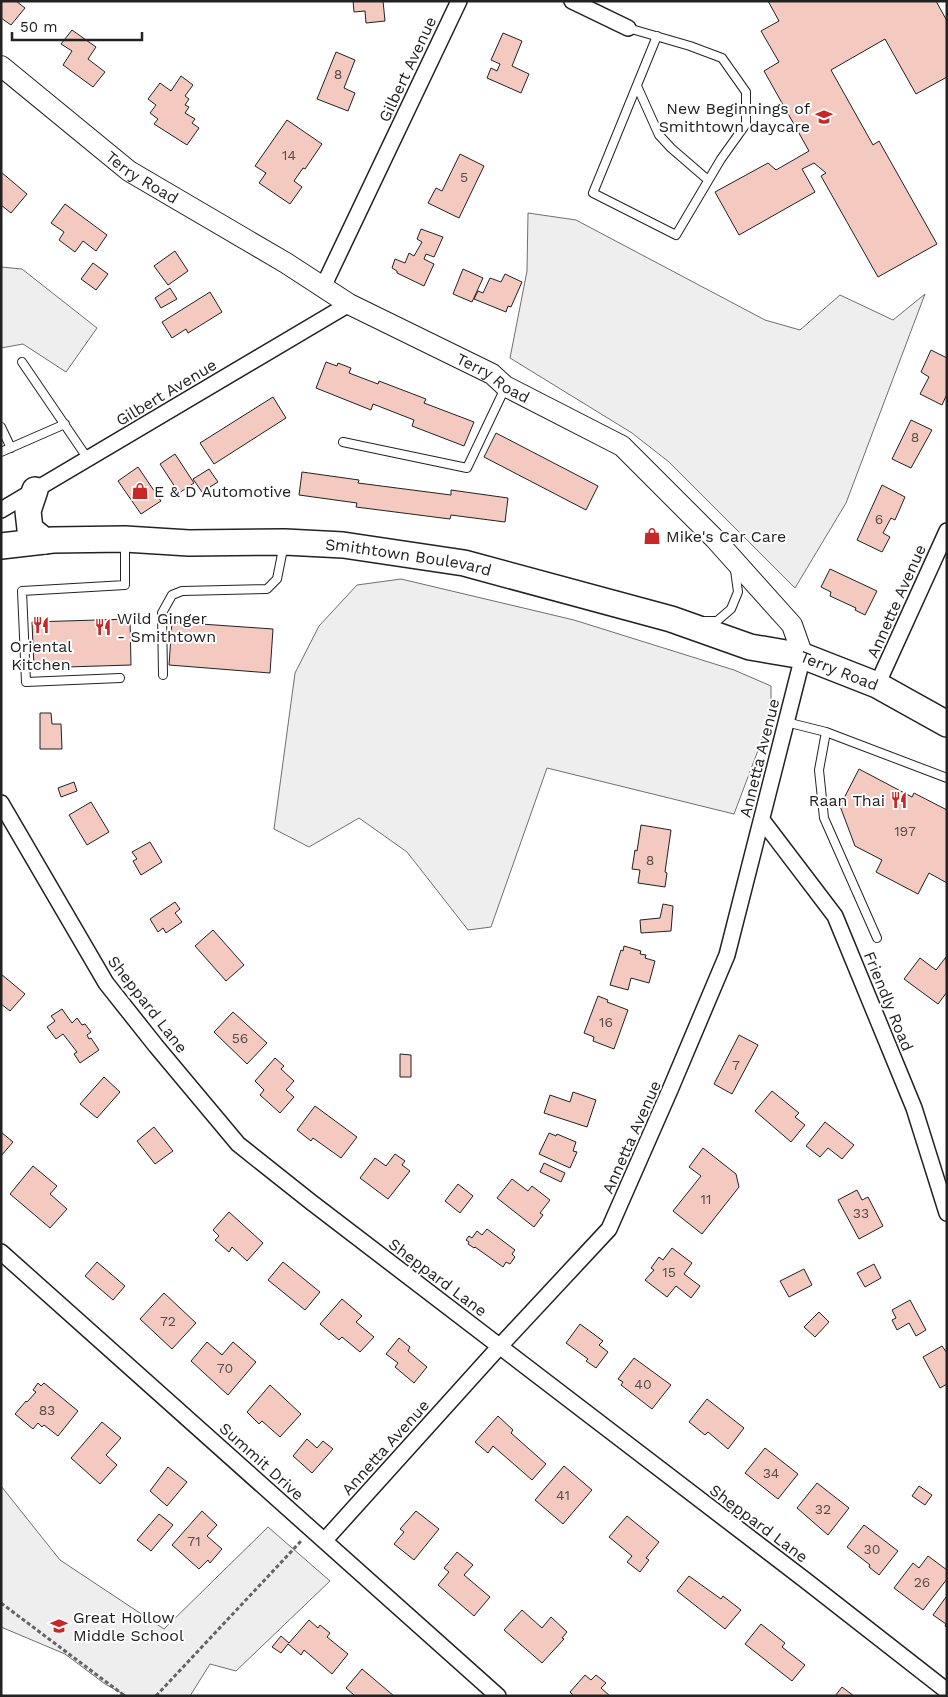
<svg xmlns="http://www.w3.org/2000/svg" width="948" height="1697" font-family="'Work Sans',sans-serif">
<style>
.green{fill:#eee;stroke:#6f6f6f}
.building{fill:#f3c9c0;stroke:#222}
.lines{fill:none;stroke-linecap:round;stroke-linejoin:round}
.service-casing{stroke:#222;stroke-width:10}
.minor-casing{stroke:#222;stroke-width:18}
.tertiary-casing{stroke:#222;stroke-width:22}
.primary-casing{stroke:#222;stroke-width:28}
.path{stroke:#646464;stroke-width:3;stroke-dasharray:4 2.5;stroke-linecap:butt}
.service{stroke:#fff;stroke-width:8}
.minor{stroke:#fff;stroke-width:15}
.tertiary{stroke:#fff;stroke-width:20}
.primary{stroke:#fff;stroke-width:25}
.labels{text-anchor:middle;stroke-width:4;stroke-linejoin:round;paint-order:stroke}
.number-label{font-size:14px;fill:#564c4a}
.street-label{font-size:16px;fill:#222;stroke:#fff}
.poi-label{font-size:16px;fill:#222;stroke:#fff;text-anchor:start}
</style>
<rect width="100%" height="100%" fill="#fff"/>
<path class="green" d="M528 213 576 220 765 320 800 330 840 295 893 320 925 294 846 503 795 588 669 462 632 433 510 358 527 271Z
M1 267 22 269 97 328 66 372 23 344 1 348Z
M401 579 574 620 734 670 771 686V716L734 814 547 768 491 927 468 930 407 852 359 818 309 847 274 829 295 673 319 626 357 585Z
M1 1486 60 1560 164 1629 268 1527 330 1581 236 1671 210 1664 190 1696H127L105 1684 65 1654 1 1627Z"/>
<path class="building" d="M1 1H16L25 8 11 25 1 18Z
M353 1H383L385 21 366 23 365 11 354 12Z
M768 1H936L947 21V77L916 94 885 39 831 70 873 145 879 141 937 244 878 277 821 176 826 173 814 163 802 169 815 192 739 235 715 192 768 163 776 170 809 151 764 71 779 62 761 31 779 21Z
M72 30 96 47 88 59 105 72 93 87 63 65 72 51 61 44Z
M503 33 522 41 512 66 529 74 521 93 487 78 491 68 497 71 500 64 491 60Z
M336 52 355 60 344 88 355 93 348 111 317 99Z
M181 76 193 85 185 96 189 99 185 105 189 107 185 113 195 119 192 123 199 128 187 145 154 124 158 119 150 113 156 105 148 99 160 83 171 91Z
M287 120 322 144 305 169 303 168 294 181 302 187 290 204 259 183 266 173 255 166Z
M460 154 484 166 459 218 428 203 436 188 442 191Z
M1 172 27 194 11 213 1 205Z
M65 204 107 235 96 251 83 241 75 252 59 240 64 232 51 223Z
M421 229 443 237 434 257 426 254 424 259 434 264 424 286 397 273V271L392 268 395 259 405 263 409 253 414 256 422 242 417 239Z
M175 251 188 271 168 285 154 266Z
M93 263 108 274 96 290 81 279Z
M463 269 483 278 472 302 453 294Z
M505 274 522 282 511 307 508 306 506 312 474 299 478 291 483 293 490 278 501 282Z
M170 288 177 299 161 308 155 298Z
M210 292 222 312 188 333 186 329 172 338 162 322Z
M931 350 947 358V394L942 405 920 394 929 377 921 372Z
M326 362 337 366 338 363 351 368 349 373 378 384 379 381 426 399 424 403 474 422 464 446 412 426 414 420 373 404 371 410 316 388Z
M273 397 286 418 214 464 200 443Z
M911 420 932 430 911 468 892 459Z
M496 433 598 486 586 510 484 457Z
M175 454 194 483 179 493 160 464Z
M138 467 161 501 141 514 118 481Z
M209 469 218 482 202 492 193 479Z
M302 472 359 480 358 483 451 495V490L508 498 505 522 451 515 450 519 356 507 357 503 299 495Z
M882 485 905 497 895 520 891 518 883 533 890 537 882 552 857 540Z
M830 569 877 591 865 615 855 610 856 608 830 596 831 592 821 587Z
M130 619 131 665 34 668 32 622Z
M172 622 273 629 270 673 169 665Z
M40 713H51L52 724H61L62 749H40Z
M859 769 912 797 914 793 947 810V883L929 873 918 894 876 872 882 860 855 846 840 806Z
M74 782 77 791 61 797 58 788Z
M91 802 109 832 87 845 69 815Z
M641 825 671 830 665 872 667 873 665 887 638 883 640 870 632 869 635 850 637 851Z
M150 842 162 862 141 875 133 861 137 859 132 852Z
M175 902 180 909 175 913 182 922 166 933 163 928 158 932 150 919Z
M663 904 673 906 671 931 641 933 640 920 660 918Z
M213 930 244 965 226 981 195 946Z
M624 946 641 951 640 954 646 955 645 958 655 961 649 983 631 978 628 990 610 985 621 950 623 951Z
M946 957 947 992 938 1004 904 979 920 958 936 970Z
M1 974 25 994 10 1011 1 1004Z
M598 996 608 1000 607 1002 628 1010 614 1049 593 1041 594 1037 584 1033Z
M62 1009 72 1023 77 1018 82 1025 85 1024 91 1032 87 1035 89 1039 91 1038 99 1050 80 1063 74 1054 77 1052 63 1034 56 1039 47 1027 55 1021 51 1016Z
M233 1012 267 1043 247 1064 214 1032Z
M739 1035 758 1045 732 1094 714 1084Z
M400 1054 411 1055V1077H400Z
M275 1058 284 1066 281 1069 294 1081 286 1090 294 1097 280 1113 260 1095 264 1090 255 1081Z
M104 1077 120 1092 97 1118 80 1104Z
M772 1091 799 1113 795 1117 805 1125 791 1142 755 1111Z
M573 1092 596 1100 587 1127 544 1113 550 1095 570 1102Z
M315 1106 357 1137 341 1158 313 1138 311 1141 297 1130Z
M825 1122 854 1145 842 1159 828 1148 820 1157 806 1146Z
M154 1127 173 1151 155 1164 137 1141Z
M1 1132 13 1142 1 1156Z
M549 1133 556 1136 557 1134 576 1142 573 1151 577 1152 570 1168 539 1154Z
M703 1148 736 1174 739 1187 702 1234 673 1211 701 1176 689 1167Z
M395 1154 405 1161 402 1165 410 1171 388 1199 360 1178 375 1158 386 1166Z
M544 1163 565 1173 561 1182 540 1172Z
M33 1166 57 1186 50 1194 67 1209 50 1228 10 1194Z
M512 1179 528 1191 532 1186 550 1200 540 1213 543 1215 534 1227 497 1198Z
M458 1184 473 1196 460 1213 445 1201Z
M857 1190 862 1200 868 1197 883 1226 859 1239 838 1200Z
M229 1212 263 1243 247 1261 232 1247 229 1252 215 1240 219 1236 213 1230Z
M487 1229 515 1250 512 1254 515 1257 510 1264 506 1262 503 1267 475 1247 474 1248 468 1244 469 1242 466 1240 469 1236 472 1238 477 1231 482 1235Z
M672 1248 692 1263 684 1274 700 1286 691 1298 676 1286 667 1297 645 1280 654 1270 651 1268 659 1257 663 1260Z
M97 1262 125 1286 113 1300 85 1276Z
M283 1262 320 1292 305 1310 268 1280Z
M874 1264 881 1278 865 1287 857 1273Z
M804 1269 812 1285 789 1297 780 1281Z
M164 1293 196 1323 172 1349 140 1319Z
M342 1299 362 1316 356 1322 374 1337 360 1352 342 1337 339 1340 320 1324Z
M910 1300 926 1330 916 1336 909 1323 897 1330 892 1320 896 1318 892 1310Z
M819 1312 829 1322 815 1337 804 1327Z
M580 1324 603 1341 599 1345 608 1352 596 1368 586 1361 588 1359 566 1343Z
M399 1338 410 1347 408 1351 427 1367 414 1383 395 1367 398 1363 386 1354Z
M207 1342 222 1355 233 1342 256 1362 228 1395 191 1361Z
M942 1346 947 1353V1384L940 1388 923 1357Z
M634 1358 671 1385 652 1409 621 1385 623 1382 618 1379Z
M38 1383 41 1386 44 1383 78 1411 58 1436 44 1425 42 1427 38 1423 33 1429 15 1414 26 1401 27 1402 36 1392 33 1390Z
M270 1385 301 1414 280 1437 262 1421 259 1424 247 1412Z
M707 1399 744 1428 728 1449 708 1432 705 1435 689 1422Z
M498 1416 513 1430 511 1433 546 1464 532 1480 493 1446 488 1453 475 1442Z
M102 1422 121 1438 106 1455 117 1465 100 1484 71 1458Z
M307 1439 317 1448 323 1441 333 1449 312 1473 293 1456Z
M765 1448 798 1474 778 1499 745 1473Z
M564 1466 592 1490 563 1524 535 1500Z
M168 1467 187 1482 167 1506 150 1491Z
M817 1483 849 1508 828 1535 797 1508Z
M919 1486 932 1495 925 1505 912 1496Z
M202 1511 217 1525 207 1536 222 1549 210 1563 208 1560 199 1569 172 1545Z
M416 1511 439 1529 414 1560 394 1544 404 1532 400 1529Z
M159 1514 173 1525 151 1551 137 1540Z
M627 1516 659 1542 646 1558 649 1560 640 1572 627 1562 632 1556 609 1537Z
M864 1525 898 1551 879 1575 869 1567 870 1565 847 1547Z
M457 1552 473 1565 464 1575 490 1597 474 1616 438 1585 449 1572 444 1568Z
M928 1556 947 1570V1579L923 1610 894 1588 913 1563 919 1568Z
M689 1576 721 1599 723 1596 741 1610 725 1629 677 1591Z
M946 1597H947V1628L945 1626 946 1624 933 1615Z
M522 1610 542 1628 551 1617 567 1632 562 1638 564 1639 542 1663 504 1630Z
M309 1620 318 1628 320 1625 330 1633 327 1637 348 1654 332 1674 304 1650 301 1655 288 1644 281 1653 272 1647 281 1636 289 1643Z
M761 1624 785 1643 782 1647 805 1665 792 1681 745 1644Z
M362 1669 394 1696H355L346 1688Z
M585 1675 591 1680 596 1675 606 1683 601 1688 610 1696H574L570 1692Z
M842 1687 854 1696H835Z"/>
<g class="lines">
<g class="service-casing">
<path id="service" d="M628 28 690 46 722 58 746 92V124L721 159 676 235 593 193 657 36
M637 86 659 135 671 148 708 180
M22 362 88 459
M1 427 11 448
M343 442 467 468 505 388
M1 452 65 424
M705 621H717L731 609 738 592 735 570
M163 675 162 613 172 595 182 591 267 589 277 579 284 544
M120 678 26 682 22 591 125 585V541
M786 722 826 732
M877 938 824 818 819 770 826 732 947 778"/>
</g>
<g class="minor-casing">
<path id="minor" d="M572 1 628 28
M323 287 459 1
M1 510 349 304
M877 685 947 531
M1 803 106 983 156 1046 238 1144 311 1202 805 1580 947 1691
M762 820 835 916 914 1108 947 1213
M1 1252 498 1696
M325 1540 500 1346 609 1229 670 1090 727 955 803 656"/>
</g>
<g class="tertiary-casing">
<g id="tertiary">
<path id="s1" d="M1 66 129 171 286 263 349 304 492 374 505 386 622 446 715 539 792 625 803 656"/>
</g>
</g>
<g class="primary-casing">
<g id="primary">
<path d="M35 490 28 511 30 529 45 541"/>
<path id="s2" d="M1 546 53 540 125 539 189 543 285 542 343 545 464 563 671 619 750 647 803 656 877 685 947 724"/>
</g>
</g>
<path class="path" d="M1 1603 125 1696
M156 1696 302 1540"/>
<use href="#service" class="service"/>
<use href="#minor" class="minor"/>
<use href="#tertiary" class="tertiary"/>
<use href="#primary" class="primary"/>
</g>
<defs>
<g id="school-bare" transform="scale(1.35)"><path d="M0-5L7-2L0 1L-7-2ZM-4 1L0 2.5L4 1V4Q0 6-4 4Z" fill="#c62828" stroke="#fff" stroke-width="2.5" paint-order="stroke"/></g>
<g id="shop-bare" transform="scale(1.35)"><path d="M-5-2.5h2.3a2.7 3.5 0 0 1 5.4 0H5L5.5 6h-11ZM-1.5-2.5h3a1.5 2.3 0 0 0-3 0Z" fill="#c62828" stroke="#fff" stroke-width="2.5" paint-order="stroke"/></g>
<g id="restaurant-bare" transform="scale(1.35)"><path d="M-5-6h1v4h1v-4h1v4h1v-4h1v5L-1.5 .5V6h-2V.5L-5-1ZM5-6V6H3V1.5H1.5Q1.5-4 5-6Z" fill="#c62828" stroke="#fff" stroke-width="2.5" paint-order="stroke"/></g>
</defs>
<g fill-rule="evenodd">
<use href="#school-bare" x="824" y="117"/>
<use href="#shop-bare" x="140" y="491"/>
<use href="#shop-bare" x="652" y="536"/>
<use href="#restaurant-bare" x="41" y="625"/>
<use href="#restaurant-bare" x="103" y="627"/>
<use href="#restaurant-bare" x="899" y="800"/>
<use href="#school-bare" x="59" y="1626"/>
</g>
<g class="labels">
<g class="number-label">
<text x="338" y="79">8</text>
<text x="289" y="160">14</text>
<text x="464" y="182">5</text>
<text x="915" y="442">8</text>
<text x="879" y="524">6</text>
<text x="905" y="836">197</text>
<text x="650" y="865">8</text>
<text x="606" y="1027">16</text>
<text x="240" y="1043">56</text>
<text x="736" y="1070">7</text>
<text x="706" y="1204">11</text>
<text x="861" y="1218">33</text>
<text x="669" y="1277">15</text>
<text x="168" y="1326">72</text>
<text x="225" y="1373">70</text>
<text x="643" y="1389">40</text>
<text x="47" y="1415">83</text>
<text x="771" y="1478">34</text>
<text x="563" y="1500">41</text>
<text x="823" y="1514">32</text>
<text x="194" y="1546">71</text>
<text x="872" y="1554">30</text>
<text x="922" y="1587">26</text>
</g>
<g class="street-label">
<text transform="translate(407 69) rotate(-65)" y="6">Gilbert Avenue</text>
<text dy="6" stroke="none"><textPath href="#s1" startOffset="180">Terry Road</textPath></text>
<text dy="6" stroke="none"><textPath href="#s1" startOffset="585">Terry Road</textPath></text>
<text transform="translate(166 392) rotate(-31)" y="6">Gilbert Avenue</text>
<text dy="6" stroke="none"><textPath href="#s2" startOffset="409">Smithtown Boulevard</textPath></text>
<text transform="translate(896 601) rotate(-66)" y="6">Annette Avenue</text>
<text dy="6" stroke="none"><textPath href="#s2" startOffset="856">Terry Road</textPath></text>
<text transform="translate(759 758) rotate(-76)" y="6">Annetta Avenue</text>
<text transform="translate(889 1001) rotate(68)" y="6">Friendly Road</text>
<text transform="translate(148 1004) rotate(52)" y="6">Sheppard Lane</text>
<text transform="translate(631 1137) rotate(-66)" y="6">Annetta Avenue</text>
<text transform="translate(438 1277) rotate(37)" y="6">Sheppard Lane</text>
<text transform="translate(385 1447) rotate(-48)" y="6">Annetta Avenue</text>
<text transform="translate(262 1461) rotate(42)" y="6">Summit Drive</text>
<text transform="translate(759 1523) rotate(37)" y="6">Sheppard Lane</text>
</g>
<g class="poi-label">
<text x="810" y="114" text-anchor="end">New Beginnings of<tspan x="810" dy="18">Smithtown daycare</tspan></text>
<text x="154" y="497">E &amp; D Automotive</text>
<text x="666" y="542">Mike's Car Care</text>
<text x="117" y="624">Wild Ginger<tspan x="117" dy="18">- Smithtown</tspan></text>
<text x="41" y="652" text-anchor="middle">Oriental<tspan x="41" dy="18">Kitchen</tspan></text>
<text x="885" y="806" text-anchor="end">Raan Thai</text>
<text x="73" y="1623">Great Hollow<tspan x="73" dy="18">Middle School</tspan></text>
</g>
</g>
<rect width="948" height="1697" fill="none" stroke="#222222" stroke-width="5"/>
<path d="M12 32v8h130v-8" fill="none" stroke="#222222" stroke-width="2.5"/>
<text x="20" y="32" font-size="15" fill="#222222" stroke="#ffffff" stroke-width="4" paint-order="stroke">50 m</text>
</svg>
